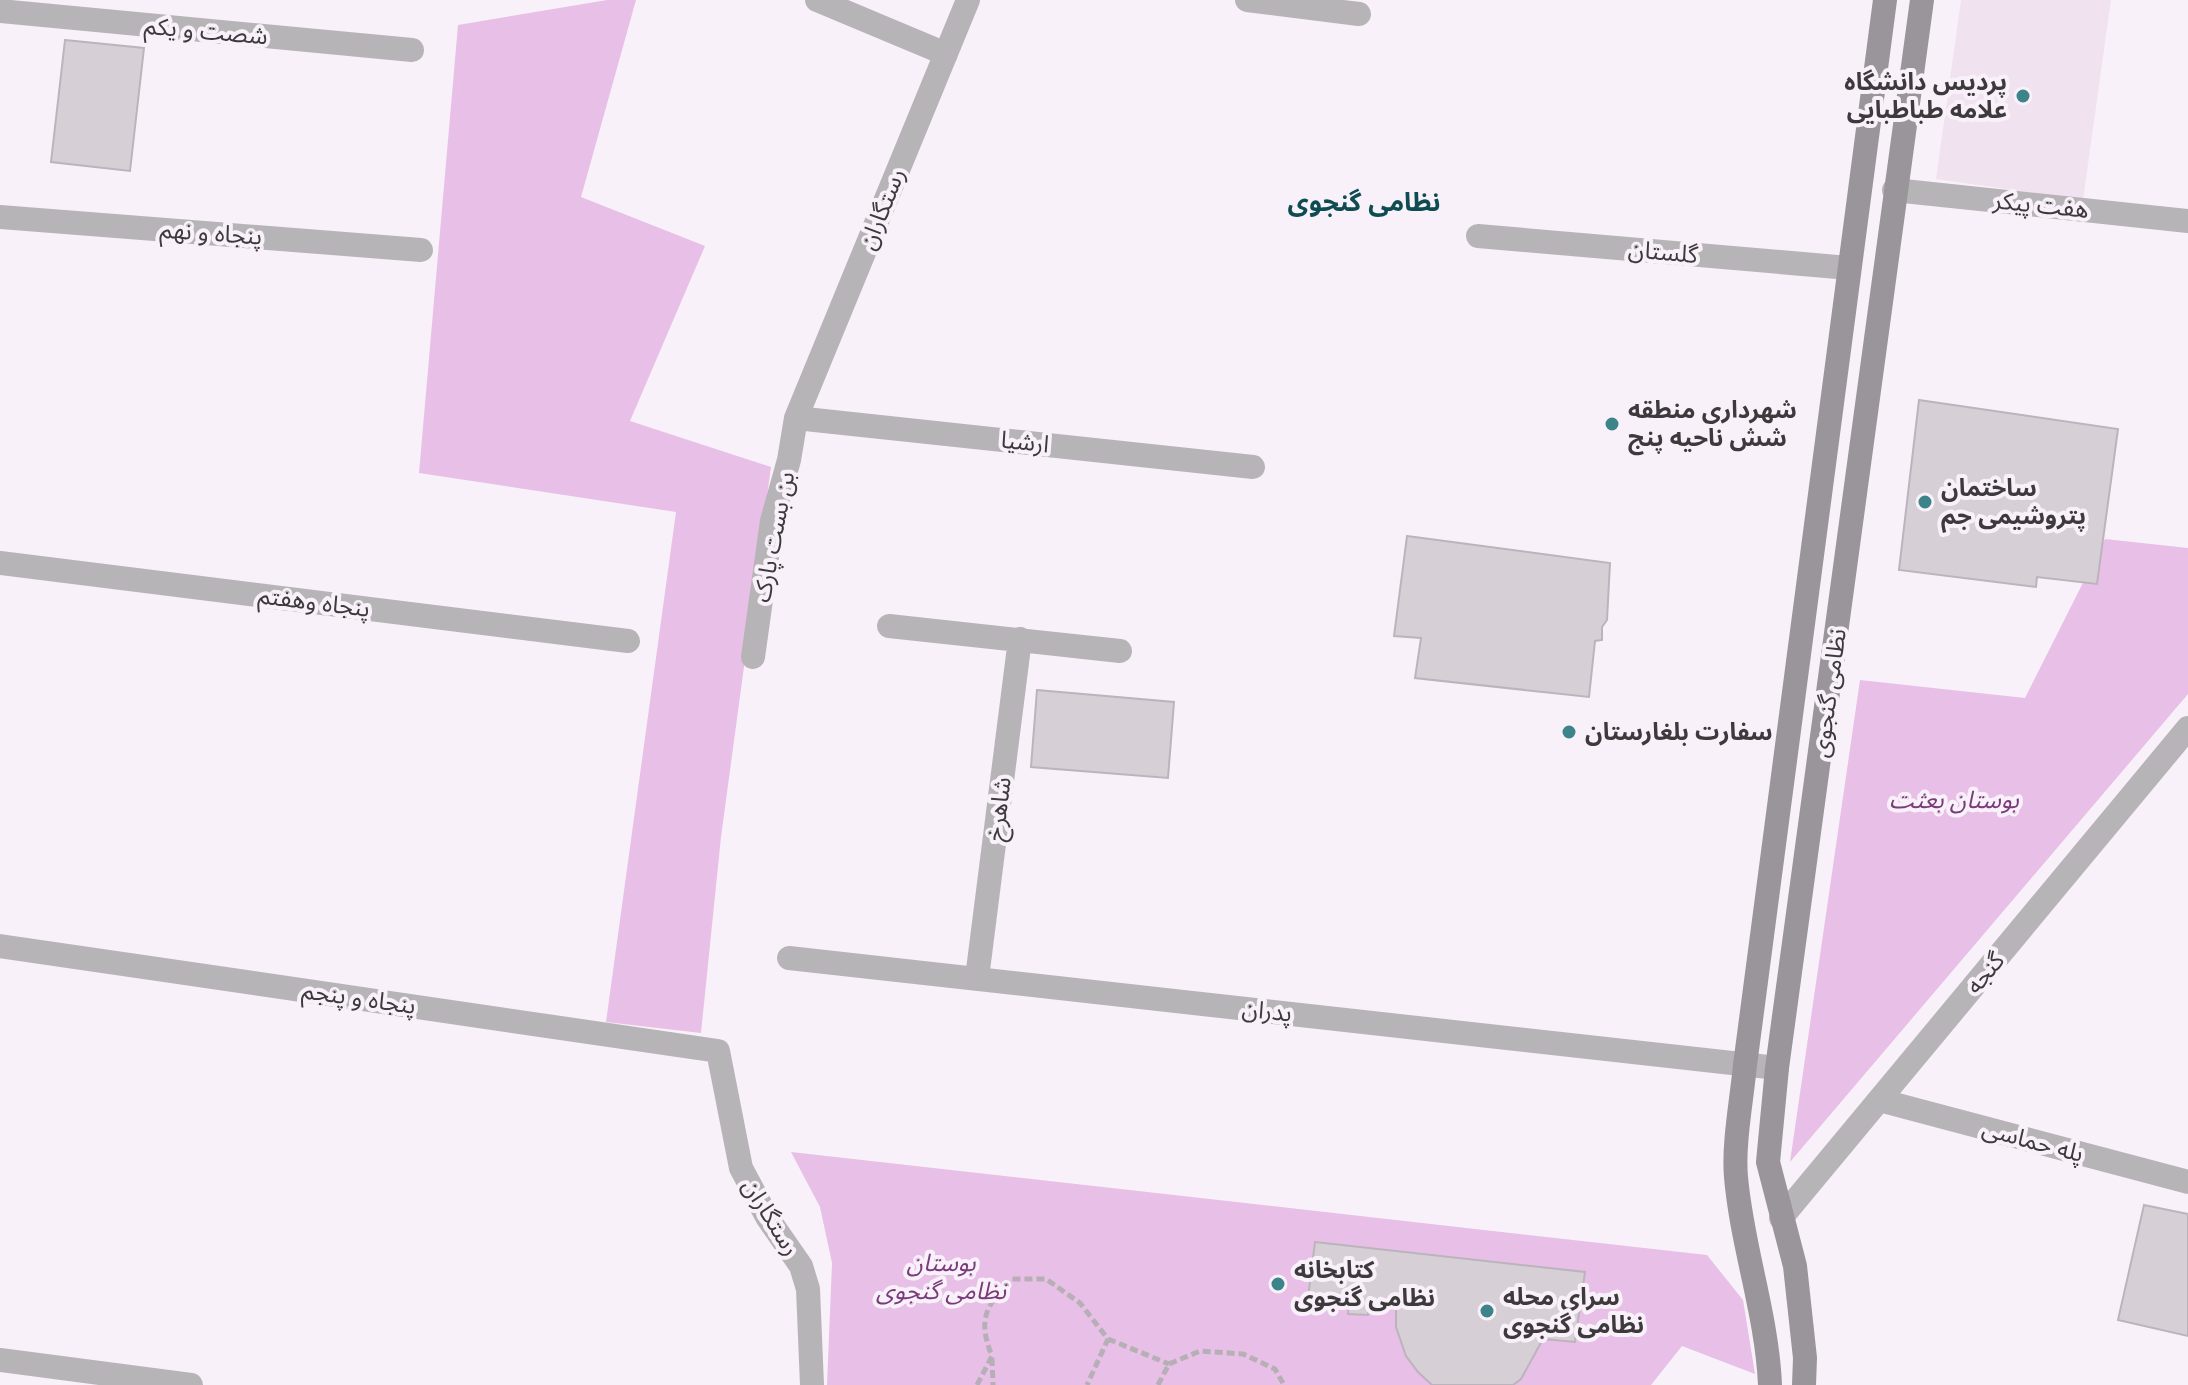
<svg xmlns="http://www.w3.org/2000/svg" width="2188" height="1385" font-family="Georgia,'Noto Sans Arabic',serif">
<style>
.built{fill:#f1e2f0}
.green{fill:#e8bfe7}
.building{fill:#d7cfd6;stroke:#bcb4bc;stroke-width:2}
.lines{fill:none;stroke-linecap:round;stroke-linejoin:round}
.path{stroke:#b6b0b6;stroke-width:5;stroke-dasharray:8 4;stroke-linecap:butt}
.street{stroke:#b7b4b7;stroke-width:24}
.secondary{stroke:#9a959a;stroke-width:24}
.poi-dot{fill:#3c8489;stroke:#f9f1f9;stroke-width:3}
.labels{text-anchor:middle;stroke-width:8;stroke-linejoin:round;paint-order:stroke}
.street-label{font-size:24px;fill:#3d393d;stroke:#f9f1f9}
.poi-label{font-size:24px;font-weight:bold;fill:#3d393d;stroke:#f9f1f9;text-anchor:start}
.park-label{font-size:24px;font-style:italic;fill:#7a3b7b;stroke:#f9f1f9}
.neighbourhood-label{font-size:26px;font-weight:bold;fill:#0d4c51;stroke:#f9f1f9}
</style>
<rect width="100%" height="100%" fill="#f9f1f9"/>
<path class="built" d="M1961 0H2111L2083 200 1936 179Z"/>
<path class="green" d="M607 0H636L581 197 705 246 630 421 771 467 721 837 701 1033 606 1022 676 512 419 473 458 25Z
M2105 539 2188 548V694L1790 1162 1860 680 2025 698Z
M791 1152 1707 1255 1743 1300 1755 1374 1682 1346 1651 1385H827L832 1263 820 1207Z"/>
<path class="building" d="M65 40 144 48 130 171 51 162Z
M1919 400 2118 429 2097 584 2037 577 2036 587 1899 570Z
M1407 536 1610 563 1607 620 1602 627V640L1595 641 1589 697 1415 678 1421 638 1394 636Z
M1037 690 1174 702 1168 778 1031 767Z
M2144 1205 2188 1214V1336L2118 1320Z
M1315 1242 1585 1272 1575 1342 1543 1339 1521 1379 1513 1385H1432L1418 1372 1406 1356 1396 1327V1308L1369 1305 1368 1315 1348 1314 1349 1301 1308 1298Z"/>
<g class="lines">
<path class="path" d="M1108 1339 1169 1364
M992 1358 993 1385
M977 1385 992 1356C977 1319 986 1305 1012 1279H1046L1080 1303 1108 1339 1087 1385
M1158 1385 1169 1364 1200 1351 1243 1354 1275 1369 1284 1385"/>
<path class="street" d="M817 0 946 54
M1247 0 1359 14
M0 11 412 50
M1894 190 2188 221
M0 217 421 250
M1478 236 1849 268
M796 418 1253 467
M0 563 628 641
M889 626 1120 651
M753 657 772 521 789 460 796 418 968 0
M0 946 718 1051 741 1168 767 1217 801 1266 808 1289 812 1385
M789 958 1777 1068
M977 978 1020 639
M1879 1100 2188 1182
M1781 1218 2188 728
M0 1360 191 1385"/>
<path class="secondary" d="M1770 1385C1767 1314 1742 1247 1736 1177 1733 1144 1742 1098 1745 1065L1885 0
M1804 1385 1805 1358 1795 1266 1768 1162 1777 1068 1922 0"/>
</g>
<g class="poi-dot">
<circle cx="2023" cy="96" r="8"/>
<circle cx="1612" cy="424" r="8"/>
<circle cx="1925" cy="502" r="8"/>
<circle cx="1569" cy="732" r="8"/>
<circle cx="1278" cy="1284" r="8"/>
<circle cx="1487" cy="1311" r="8"/>
</g>
<g class="labels">
<g class="street-label">
<text transform="translate(206 31) rotate(5)" y="8">شصت و یکم</text>
<text transform="translate(2041 205) rotate(6)" y="8">هفت پیکر</text>
<text transform="translate(882 209) rotate(-68)" y="8">رستگاران</text>
<text transform="translate(211 233) rotate(4)" y="8">پنجاه و نهم</text>
<text transform="translate(1663 252) rotate(5)" y="8">گلستان</text>
<text transform="translate(1025 442) rotate(6)" y="8">ارشیا</text>
<text transform="translate(774 537) rotate(-79)" y="8">بن بست پارک</text>
<text transform="translate(314 602) rotate(7)" y="8">پنجاه وهفتم</text>
<text transform="translate(1829 693) rotate(-82)" y="8">نظامی گنجوی</text>
<text transform="translate(999 809) rotate(-83)" y="8">شاهرخ</text>
<text transform="translate(1985 973) rotate(-50)" y="8">گنجه</text>
<text transform="translate(359 998) rotate(8)" y="8">پنجاه و پنجم</text>
<text transform="translate(1267 1011) rotate(6)" y="8">پدران</text>
<text transform="translate(2033 1141) rotate(15)" y="8">پله حماسی</text>
<text transform="translate(771 1217) rotate(58)" y="8">رستگاران</text>
</g>
<g class="poi-label">
<text x="2007" y="90" text-anchor="end">پردیس دانشگاه<tspan x="2007" dy="28">علامه طباطبایی</tspan></text>
<text x="1628" y="418">شهرداری منطقه<tspan x="1628" dy="28">شش ناحیه پنج</tspan></text>
<text x="1941" y="496">ساختمان<tspan x="1941" dy="28">پتروشیمی جم</tspan></text>
<text x="1585" y="740">سفارت بلغارستان</text>
<text x="1294" y="1278">كتابخانه<tspan x="1294" dy="28">نظامی گنجوی</tspan></text>
<text x="1503" y="1305">سرای محله<tspan x="1503" dy="28">نظامی گنجوی</tspan></text>
</g>
<g class="park-label">
<text x="1954" y="808">بوستان بعثت</text>
<text x="941" y="1271">بوستان<tspan x="941" dy="28">نظامی گنجوی</tspan></text>
</g>
<g class="neighbourhood-label">
<text x="1364" y="211">نظامی گنجوی</text>
</g>
</g>
</svg>
